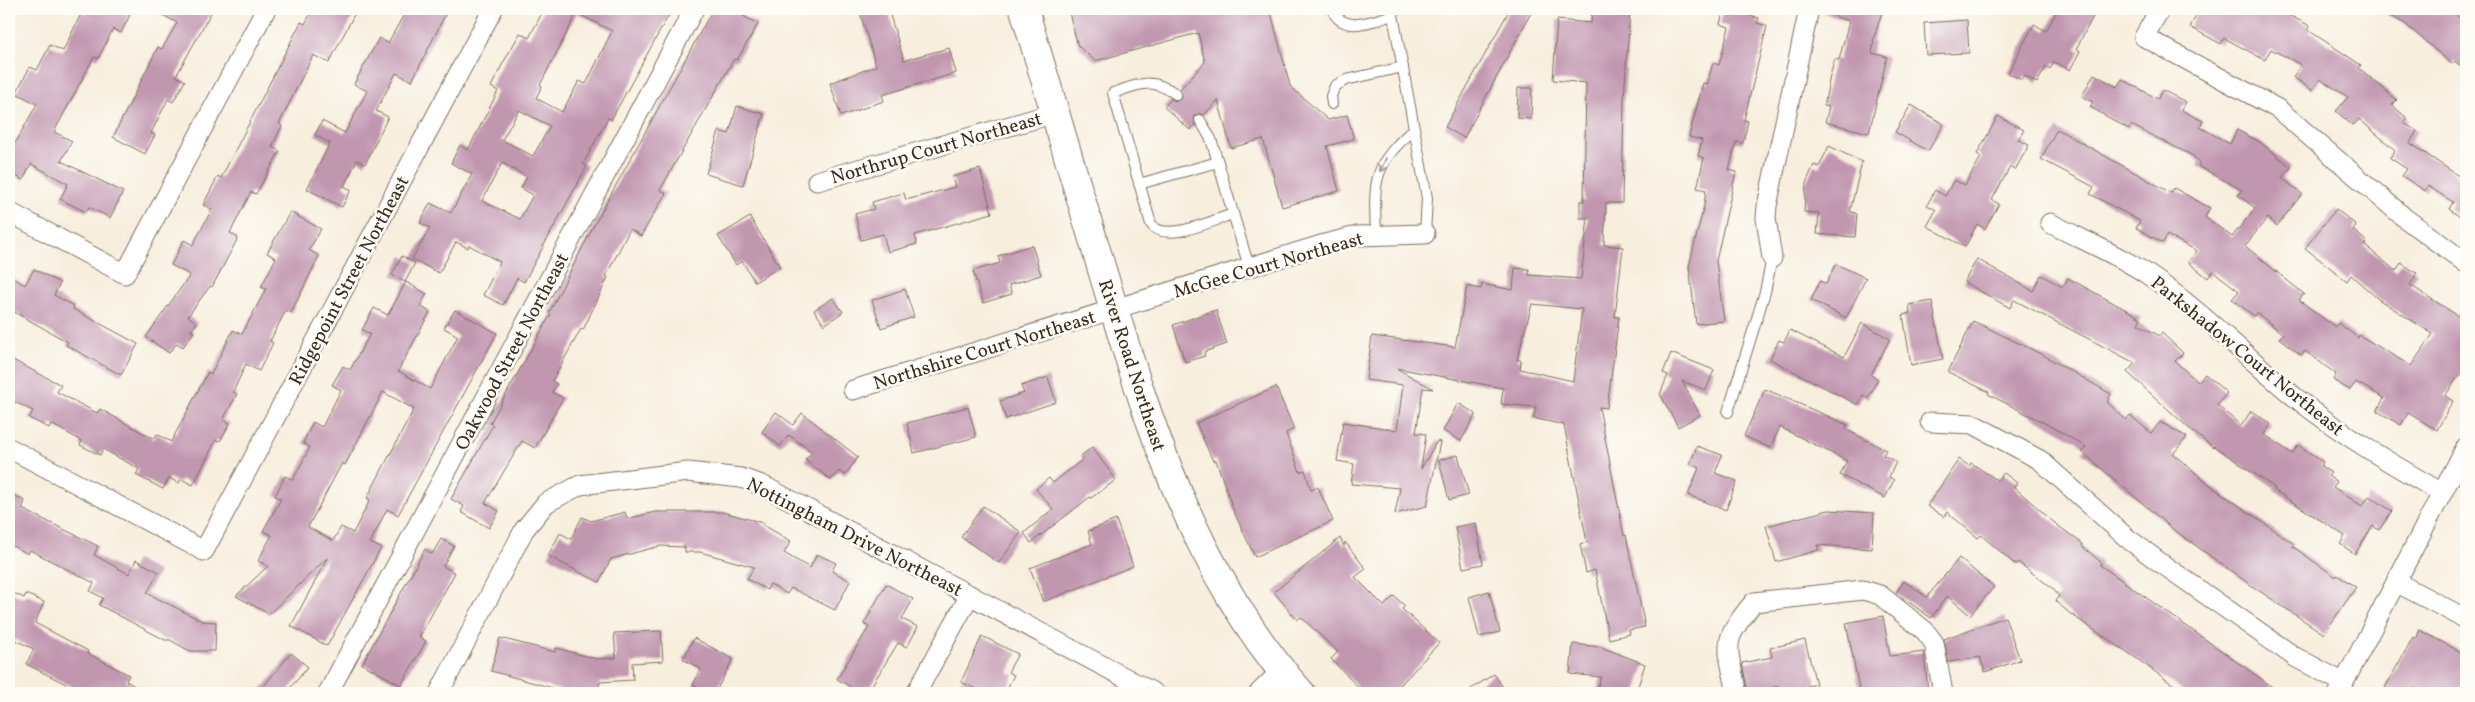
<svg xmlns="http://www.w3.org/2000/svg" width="2475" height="702" viewBox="0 0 2475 702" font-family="Vollkorn,serif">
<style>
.building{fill:#c197b0;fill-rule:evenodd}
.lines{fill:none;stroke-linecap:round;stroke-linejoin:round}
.lane-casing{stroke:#7d6f61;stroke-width:12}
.street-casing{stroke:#7d6f61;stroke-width:21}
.primary-casing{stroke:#7d6f61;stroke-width:30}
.lane{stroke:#fff;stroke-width:10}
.street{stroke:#fff;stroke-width:19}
.primary{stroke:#fff;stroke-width:28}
.oneway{stroke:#a79f9a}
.labels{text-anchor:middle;stroke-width:5;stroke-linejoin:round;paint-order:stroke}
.street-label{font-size:19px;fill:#3b2a1e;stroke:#fdfcf7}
</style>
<rect width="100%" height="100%" fill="#fdfcf7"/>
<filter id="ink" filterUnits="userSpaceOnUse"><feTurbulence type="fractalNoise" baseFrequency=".02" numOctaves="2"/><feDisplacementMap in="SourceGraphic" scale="10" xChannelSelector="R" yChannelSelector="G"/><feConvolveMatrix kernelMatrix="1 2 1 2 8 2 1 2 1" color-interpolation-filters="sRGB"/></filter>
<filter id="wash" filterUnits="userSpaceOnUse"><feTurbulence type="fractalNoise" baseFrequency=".0096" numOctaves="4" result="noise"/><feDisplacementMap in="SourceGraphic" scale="20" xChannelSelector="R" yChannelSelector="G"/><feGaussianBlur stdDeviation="1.12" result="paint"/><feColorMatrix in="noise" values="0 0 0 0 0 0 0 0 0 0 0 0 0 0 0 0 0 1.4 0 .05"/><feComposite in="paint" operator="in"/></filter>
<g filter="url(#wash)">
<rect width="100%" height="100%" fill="#f8eede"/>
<g id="blocks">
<!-- building -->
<g class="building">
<polygon points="90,9 117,9 130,15 121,33 113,29 98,59 94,57 54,132 72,141 61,161 123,192 110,218 89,207 86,212 60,199 68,184 31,164 23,180 9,172 9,144 13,147 37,104 16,93 30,67 37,70 50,45 63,51 82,12 87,14"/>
<polygon points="152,9 213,9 176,76 185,81 173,102 168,99 151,133 155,135 145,154 113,137 158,47 162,49 177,23"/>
<polygon points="313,9 357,9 329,63 313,55 279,124 282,126 272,147 280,151 256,194 251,192 230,233 238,238 212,287 210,286 188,316 197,323 191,331 194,332 183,347 177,343 169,353 146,337 190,275 171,265 184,240 193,245 212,209 203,205 218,176 221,178 301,22 305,24"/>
<polygon points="407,9 448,9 412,81 396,73 376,111 388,117 365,164 357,160 344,186 351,190 342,207 307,189 330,143 315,135 322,121 345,133 367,91 354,84 379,38 388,43"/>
<path d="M544,9h128l-49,89 -12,22 -3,-2 -25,46 4,2 -63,116 -7,-4 -14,27 -20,-10 17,-33 -31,-17 -1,3 -12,-6 -17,31 -27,-14 18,-31 -10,-5 10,-20 21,10 21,-39 -21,-11 9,-18 8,5 30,-59 -7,-4 11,-22 18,-32 9,5zM577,13l35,18 -26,53 -7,-3 -17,31 -26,-14 6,-12 -2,-1zM519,110l31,16 -17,30 -31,-16zM502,163l25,14 -6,11 12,7 -13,24 -38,-18z"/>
<polygon points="713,9 747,9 743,16 758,24 737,60 734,59 660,190 666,193 641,236 630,229 606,276 608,277 583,330 581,329 552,381 557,384 552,392 563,398 535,448 522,441 485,503 499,511 489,528 461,512 464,506 451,499 493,425 490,423 551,314 549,313 593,227"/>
<polygon points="859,9 888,9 904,60 949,48 956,73 882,95 884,101 841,116 830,83 876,66"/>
<polygon points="1068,9 1270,9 1290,86 1328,120 1347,115 1354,139 1327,146 1339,191 1282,207 1263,139 1231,148 1218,100 1204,115 1200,113 1194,116 1195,125 1190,130 1164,107 1171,99 1176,101 1182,98 1180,89 1205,62 1198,33 1095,61 1078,46"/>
<polygon points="1510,9 1533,9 1464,138 1445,127"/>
<path d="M1592,9h38l-6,89 -2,105h-16l-2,42 19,2 -8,70h4l-12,91 -8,-1 25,129 2,-1 19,92 -16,3 1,4 -21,5 -14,-69 -9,3 -6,-29 7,-2 -23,-117 -31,-7 3,-11 -35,-3 2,-16 -107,-20 37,21 -10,-1 -7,45 10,1 -5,35 16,-28 3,1 -13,64 -32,8 5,-26 -49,-4 3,-20 -17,-3 6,-39 54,8 6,-45 -37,-5 6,-44 83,11 12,-61 14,3 1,-5 31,6 2,-22 14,1v6l52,4 7,-61h-8v-17h4l2,-118 -33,-3 4,-60 34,3zM1532,304l50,5 -9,72 -53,-12 1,-9h-4z"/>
<polygon points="1724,9 1759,18 1757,23 1767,26 1744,120 1748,121 1743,143 1736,142 1729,170 1736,172 1716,261 1724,321 1696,324 1689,266 1704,206 1706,190 1697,188 1704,158 1698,156 1702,140 1689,137 1703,83 1707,84 1713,63 1719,65 1729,27 1720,24"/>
<polygon points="1821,9 1883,9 1873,41 1874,42 1872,53 1887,57 1869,133 1825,122 1829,107 1824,106 1830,76 1835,59 1839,60 1849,21 1821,12"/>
<polygon points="2058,9 2097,9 2076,49 2080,51 2070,70 2054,62 2050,69 2046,67 2037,83 2025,76 2022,80 2008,73 2034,24 2046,31"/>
<polygon points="2200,9 2277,9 2310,26 2308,30 2361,65 2359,68 2397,100 2392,105 2408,119 2404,123 2417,131 2410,143 2466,181 2466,221 2449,209 2453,202 2428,186 2425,191 2402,176 2407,169 2390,158 2395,150 2359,119 2353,126 2336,111 2348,97 2320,79 2312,90 2293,77 2301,65 2271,49 2265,60 2224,38 2221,44 2190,27"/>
<polygon points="2375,9 2463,9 2457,16 2466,25 2466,70 2455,61 2452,64 2404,23"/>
<polygon points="1967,20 1969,53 1926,55 1924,23"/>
<polygon points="2094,74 2117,87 2122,79 2158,99 2162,90 2186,102 2181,110 2203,121 2200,127 2230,144 2237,130 2260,142 2291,167 2282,178 2302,194 2277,226 2267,218 2245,246 2304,294 2299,300 2335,327 2338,323 2358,338 2359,335 2411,366 2433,334 2378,299 2351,275 2347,281 2305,248 2336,209 2356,225 2353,230 2367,242 2364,245 2396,271 2401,263 2417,273 2410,285 2466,321 2466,365 2445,396 2453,401 2437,430 2408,413 2401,425 2377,411 2384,398 2356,382 2350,390 2333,380 2336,374 2305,351 2301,355 2279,338 2283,334 2257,313 2254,316 2232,299 2239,291 2213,271 2208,278 2188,262 2197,251 2167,235 2163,243 2136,228 2140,221 2090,194 2094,187 2041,159 2057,129 2171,193 2174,188 2210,208 2205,217 2232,237 2255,208 2238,195 2242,190 2198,166 2200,162 2193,156 2131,125 2129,129 2090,107 2093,102 2082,96"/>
<polygon points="1518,88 1532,88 1531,119 1517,118"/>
<polygon points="1911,105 1944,124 1928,151 1895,132"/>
<polygon points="737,106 764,114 743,185 706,174 719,131 729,134"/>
<polygon points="1998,116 2024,130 2018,140 2029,145 2015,170 2010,167 1992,200 1999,204 1985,229 1977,224 1965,247 1927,226 1936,210 1927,205 1935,190 1945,196 1954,180 1965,185 1981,157 1977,154"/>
<polygon points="1829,146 1862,162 1850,211 1857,214 1855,237 1817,234 1819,213 1804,212 1806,183 1814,165 1819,167"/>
<polygon points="980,169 992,213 915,235 917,244 888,252 883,234 861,240 855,214 874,209 872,202 904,193 906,200 955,187 952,177"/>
<polygon points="290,212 321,229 309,250 319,256 291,313 286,310 270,341 273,343 259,371 246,364 233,392 237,394 223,420 230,423 220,441 216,440 193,485 181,479 179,483 169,478 163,489 136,475 139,469 103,449 100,455 80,445 82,441 51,424 49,428 29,418 33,411 9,399 9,358 61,385 57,392 97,413 100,409 154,439 157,434 171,442 208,372 211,374 233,330 242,334 266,289 261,287 276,258 267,253"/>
<polygon points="750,217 780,267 755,282 742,261 736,265 718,236"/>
<polygon points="1032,245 1041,275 1009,285 1012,294 983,303 973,271 1000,263 998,256"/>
<polygon points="402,256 415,263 405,282 392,275"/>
<polygon points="1977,259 2033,291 2041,275 2063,287 2068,278 2141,318 2138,324 2160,336 2162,333 2183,353 2175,361 2198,382 2205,374 2227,393 2217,405 2241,426 2251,411 2271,424 2264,434 2292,454 2298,445 2323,462 2321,466 2331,473 2328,476 2337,482 2333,487 2362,506 2369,496 2392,511 2379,530 2373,526 2355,554 2340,544 2345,536 2274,490 2275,488 2214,446 2213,447 2192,431 2127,372 2135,363 2014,300 2010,308 1964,282"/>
<polygon points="1836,264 1866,278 1846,318 1811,300 1820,281 1826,284"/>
<polygon points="34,269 60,283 54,295 74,306 73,309 138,344 121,375 66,345 68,342 9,309 9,276 25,285"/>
<path d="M406,282l21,12 -7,12 10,6 -32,59 32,18 28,-53 -14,-8 11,-18 42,23 -99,182 -11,-6 -17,34 11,5 -54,98 -36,-20 37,-69 -59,57 -33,-18 32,-30 -10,-5 14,-26 -9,-4 18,-32 -6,-3 10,-20 8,4 17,-33 -7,-4 10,-21 9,5 19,-37 -9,-5 11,-19 7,4 20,-36 -8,-4 12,-22 14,7zM383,392l31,17 -47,89 3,2 -17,33 -12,-6 -8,14 -25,-14 34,-64 3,2z"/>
<polygon points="905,289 914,317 881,328 872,300"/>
<polygon points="833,298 843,312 824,325 814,310"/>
<polygon points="1932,301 1943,359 1911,365 1903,315 1910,313 1909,305"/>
<polygon points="1216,310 1227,344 1204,352 1205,356 1185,362 1173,325"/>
<polygon points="1973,321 2043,355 2111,394 2107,402 2126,420 2130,415 2151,433 2160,422 2187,437 2173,454 2214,488 2294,544 2292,546 2336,577 2337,575 2356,587 2324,634 2252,586 2174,530 2082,452 2086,447 2054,428 1988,394 1989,392 1948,372"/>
<polygon points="1862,323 1890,339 1871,375 1878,379 1868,398 1863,395 1858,405 1770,359 1779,340 1784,342 1790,330 1844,357"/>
<polygon points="1671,353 1714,370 1706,390 1682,381 1700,415 1678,427 1660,394 1668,375 1663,373"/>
<polygon points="1048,377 1056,402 1006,419 1000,401 1024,393 1021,386"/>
<polygon points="1276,387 1294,429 1286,433 1300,472 1305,470 1311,490 1318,487 1333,521 1255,557 1234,512 1216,460 1213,461 1196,423"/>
<polygon points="1765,389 1848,425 1845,429 1886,450 1883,455 1896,462 1889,477 1894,480 1885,498 1840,475 1847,461 1780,427 1770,448 1744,436"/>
<polygon points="1458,403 1476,414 1461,441 1443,431"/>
<polygon points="968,407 976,437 914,453 907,423"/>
<polygon points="776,412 793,425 802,413 858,457 845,475 839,471 831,480 805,460 812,452 789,435 780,446 762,432"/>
<polygon points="1697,446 1722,455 1715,473 1737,481 1726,510 1688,495 1699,468 1690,464"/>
<polygon points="1092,447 1116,480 1091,498 1090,497 1031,543 1024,533 1053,509 1036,489 1049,478 1053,483 1083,459 1081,456"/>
<polygon points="1458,455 1469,495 1449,500 1439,460"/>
<polygon points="1959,459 1969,466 1971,463 1997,480 2004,473 2017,483 2014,487 2057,525 2083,544 2082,546 2102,563 2100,565 2281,693 2185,693 2133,656 2072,615 2055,601 2059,596 2053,589 2018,562 2016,565 1981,535 1978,538 1947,512 1944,517 1927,506"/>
<polygon points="9,493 25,501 22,509 98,546 94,555 129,574 136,560 159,572 147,593 202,621 216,622 215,651 190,651 170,640 165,640 99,605 103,598 90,591 94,583 30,550 28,554 9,544"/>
<polygon points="983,506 1021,532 999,563 961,537"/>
<polygon points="1829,510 1874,513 1872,549 1817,545 1819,550 1776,562 1766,526"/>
<polygon points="625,512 627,519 655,512 723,512 763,523 763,525 791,541 784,553 810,568 817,554 836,563 832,571 850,581 835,610 791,588 787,594 770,584 767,590 747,579 754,567 700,552 685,552 685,547 660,546 611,559 599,582 548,556 560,533 571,539 582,517 591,521"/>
<polygon points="1116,520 1133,566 1043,602 1030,568 1092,544 1088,531"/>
<polygon points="1476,523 1483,564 1463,568 1455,527"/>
<polygon points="1340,538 1344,546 1345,542 1366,569 1355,577 1384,606 1394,596 1405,606 1402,609 1439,643 1393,693 1364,693 1331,659 1338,652 1301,617 1297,620 1274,592"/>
<polygon points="441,539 454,546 443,566 455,573 419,637 426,641 401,685 362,664 425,549 432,554"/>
<polygon points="1959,558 1994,587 1970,615 1947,596 1931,618 1896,593 1904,581 1927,597"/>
<polygon points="886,584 913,599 902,619 918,627 907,647 898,643 867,693 861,693 837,679 869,627 864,624"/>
<polygon points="9,591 24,598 26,594 44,602 35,623 88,651 87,653 129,675 126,681 147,693 84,693 26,664 34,649 9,637"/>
<polygon points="1489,591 1500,632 1479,637 1469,597"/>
<polygon points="1883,616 1890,656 1924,652 1928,692 1860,693 1846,623"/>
<polygon points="2005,617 2020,660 1985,672 1980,657 1949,662 1944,639"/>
<polygon points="2420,630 2466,655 2466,693 2424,693 2414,688 2411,693 2396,693 2385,688 2413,637 2416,639"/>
<polygon points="661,631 663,661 632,663 633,680 600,682 597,693 571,693 491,671 500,638 555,652 556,648 597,659 616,658 614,633"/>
<polygon points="982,636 1018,654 1008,672 1014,675 1005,693 985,693 961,682"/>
<polygon points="694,638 733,659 715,693 709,693 693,685 701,669 683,659"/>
<polygon points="1805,640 1816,684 1781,693 1779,686 1748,693 1742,663 1772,657 1770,648"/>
<polygon points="1573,644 1601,647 1645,664 1636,693 1596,693 1601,677 1570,674"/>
<polygon points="291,653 308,667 286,693 258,693"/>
<polygon points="1494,674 1507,693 1465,693"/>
</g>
</g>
</g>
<g filter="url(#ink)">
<use href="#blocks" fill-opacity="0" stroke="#7d6f61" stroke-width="1"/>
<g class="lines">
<!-- lane casing -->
<g class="lane-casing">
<g id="lane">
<path d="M1332,9c11,26 40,12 61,6"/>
<polyline points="1395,9 1393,15 1427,198 1425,234"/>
<path d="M1176,94c-25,-17 -36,-10 -63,-1l38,131c13,20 63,-4 82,-10"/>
<polyline points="1332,104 1331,96 1335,86 1346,80 1403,67"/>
<polyline points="1200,120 1211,139 1249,267"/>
<polyline points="1139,184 1218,162"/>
<path d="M1376,234c-2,-53 -4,-68 38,-105"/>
<polyline points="1728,412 1765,292 1772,258"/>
</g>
</g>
<!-- street casing -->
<g class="street-casing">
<g id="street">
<polyline points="2160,9 2144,37 2278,109 2406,219 2466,263"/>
<polyline points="817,181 1055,113"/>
<polyline points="9,212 125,274 266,9"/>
<path d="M2050,223c32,17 67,31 97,51 54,36 99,83 149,124 46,37 96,66 146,95"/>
<polyline points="1772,258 1766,218 1767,206 1809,9"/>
<polyline points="853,390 1321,245 1357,236 1425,234"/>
<polyline points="1930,422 1973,424 2040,460 2127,538 2158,561 2295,657 2344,683"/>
<polyline points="9,448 204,551 493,9"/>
<polyline points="2396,582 2466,619"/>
<polyline points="2339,692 2466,447"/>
<polyline points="328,693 694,9"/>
<polyline points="439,693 524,530 546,503 580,485 688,472 741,478 762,485 1154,693"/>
<polyline points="916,693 970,595"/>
<polyline points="1259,693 1281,671"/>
<path d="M1737,693c-10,-49 -17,-50 17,-91l109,-12 17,5 45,36 9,12 9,50"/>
</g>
</g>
<!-- primary casing -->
<g class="primary-casing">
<path id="primary" d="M1024,9c26,88 53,176 79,264 45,150 92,302 198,420"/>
</g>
<!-- lane -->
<use href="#lane" class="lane"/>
<!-- street -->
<use href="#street" class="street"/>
<!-- primary -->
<use href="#primary" class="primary"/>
</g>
<!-- one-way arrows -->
<defs><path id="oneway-shaft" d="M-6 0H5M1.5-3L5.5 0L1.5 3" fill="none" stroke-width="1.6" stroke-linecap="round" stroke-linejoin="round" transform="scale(1.25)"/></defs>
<use class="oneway" href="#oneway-shaft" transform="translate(1383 165) rotate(114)"/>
</g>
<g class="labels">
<!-- street labels -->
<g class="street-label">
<text transform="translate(936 147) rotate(-16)" y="7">Northrup Court Northeast</text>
<text transform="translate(1268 264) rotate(-16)" y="7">McGee Court Northeast</text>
<text transform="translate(348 280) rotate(-62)" y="7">Ridgepoint Street Northeast</text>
<text transform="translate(984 349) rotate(-17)" y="7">Northshire Court Northeast</text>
<text transform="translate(511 351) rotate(-62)" y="7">Oakwood Street Northeast</text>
<text transform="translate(2248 355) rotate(39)" y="7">Parkshadow Court Northeast</text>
<text transform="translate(1133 365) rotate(72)" y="7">River Road Northeast</text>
<text transform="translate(855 536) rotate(27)" y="7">Nottingham Drive Northeast</text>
</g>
</g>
<!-- margin -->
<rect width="2475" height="702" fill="none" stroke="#fdfcf7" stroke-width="30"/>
</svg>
